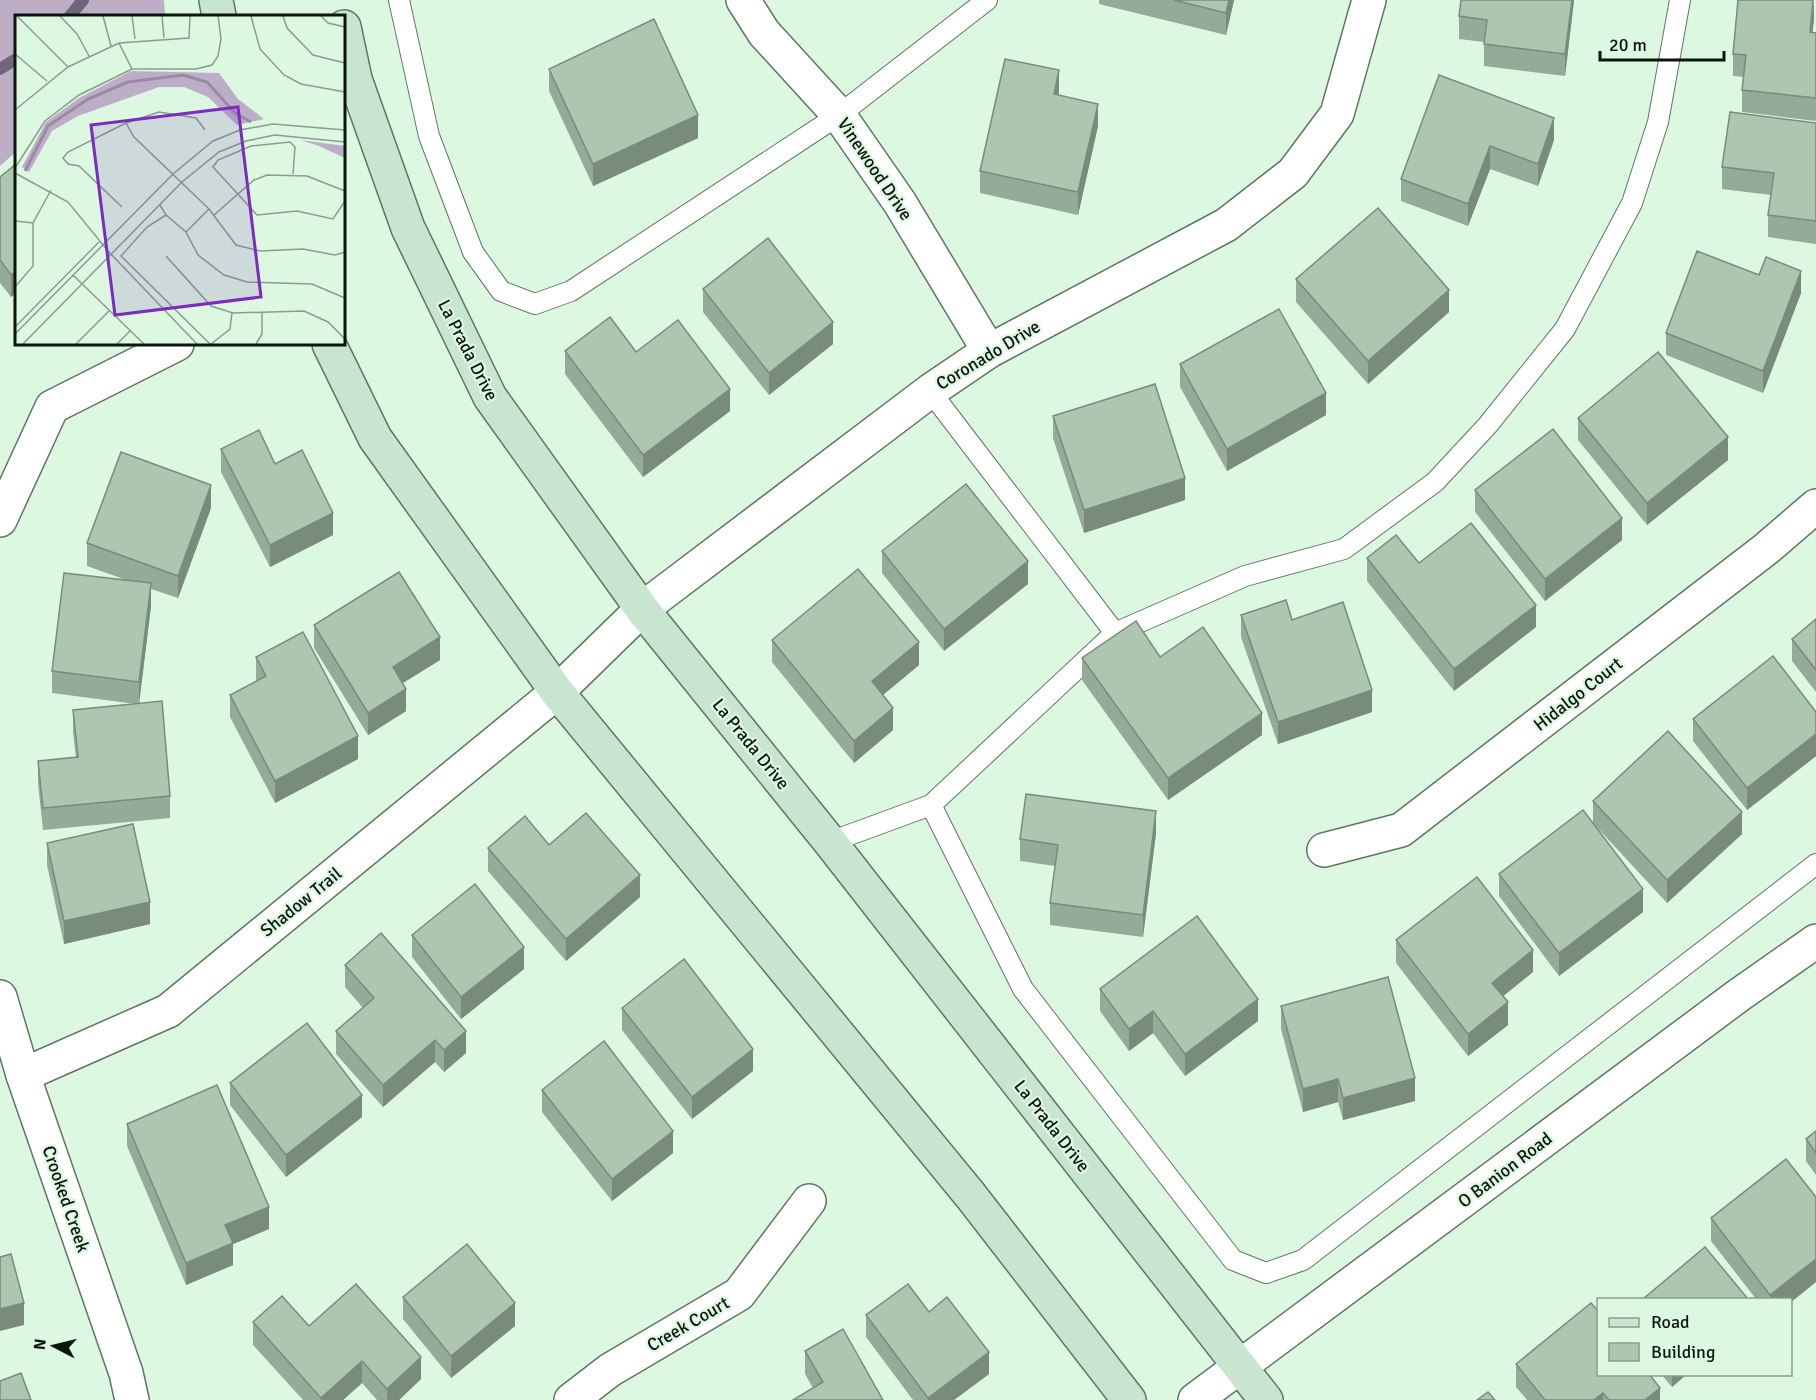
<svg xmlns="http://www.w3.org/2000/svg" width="1816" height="1400" viewBox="0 0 1816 1400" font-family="Signika,sans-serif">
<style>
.forest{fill:#bdaec8}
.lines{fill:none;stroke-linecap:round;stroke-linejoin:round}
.stream{stroke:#6f6777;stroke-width:12}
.service-casing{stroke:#5e7661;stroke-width:22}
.minor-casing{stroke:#5e7661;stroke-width:36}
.tertiary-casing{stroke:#5e7661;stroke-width:36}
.secondary-casing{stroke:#5e7661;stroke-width:36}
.service{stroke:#fff;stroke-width:20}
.minor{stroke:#fff;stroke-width:33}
.tertiary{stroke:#fff;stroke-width:33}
.secondary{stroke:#c8e6cf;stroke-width:33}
.wall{fill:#95aa97}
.shaded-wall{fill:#798b7b}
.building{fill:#adc6b0;stroke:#798b7b;stroke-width:1.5}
.labels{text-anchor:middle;stroke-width:4.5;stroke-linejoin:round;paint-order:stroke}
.street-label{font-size:18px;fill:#0b140d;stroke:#ddf8e0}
.inset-river{fill:none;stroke:#9a8ba4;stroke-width:3}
.inset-road{fill:none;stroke:#899d8c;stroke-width:1.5}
.view{fill:#7b2cbf;fill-opacity:0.15;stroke:#7b2cbf;stroke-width:3}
.inset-edge{fill:none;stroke:#0b140d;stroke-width:3}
</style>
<rect width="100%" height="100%" fill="#ddf8e0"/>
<!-- forest -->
<polygon class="forest" points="0,0 164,0 165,16 16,16 16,152 0,166"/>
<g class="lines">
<!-- stream -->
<g class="stream">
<polyline points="70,16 83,0"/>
<polyline points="0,69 16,59"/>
</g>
<!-- service casing -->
<g class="service-casing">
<g id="service">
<polyline points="399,0 429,136 473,252 501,291 535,304 571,291 839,115 987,0"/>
<polyline points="930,391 1115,633"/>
<polyline points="931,805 1023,989 1233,1260 1266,1273 1303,1260 1816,864"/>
<polyline points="830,842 931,805 1115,633 1245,576 1344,549 1435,482 1487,426 1565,329 1632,203 1658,122 1680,0"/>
</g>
</g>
<!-- minor casing -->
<g class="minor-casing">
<g id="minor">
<polyline points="743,0 764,33 839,115 900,203 989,351"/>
<polyline points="0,520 52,407 177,344"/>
<polyline points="1324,850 1401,830 1766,549 1816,506"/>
<polyline points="0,997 23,1075 126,1373 132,1400"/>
<polyline points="23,1075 168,1011 557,692 642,609 930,391 989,351 1226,225 1293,173 1337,114 1369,0"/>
<polyline points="571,1400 610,1370 739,1294 809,1201"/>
</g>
</g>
<!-- tertiary casing -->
<g class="tertiary-casing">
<polyline id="tertiary" points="1195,1400 1739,995 1816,941"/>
</g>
<!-- secondary casing -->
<g class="secondary-casing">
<g id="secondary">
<polyline points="216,0 219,16"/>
<polyline points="344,27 355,79 408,228 490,397 642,609 830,842 1266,1400"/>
<polyline points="329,344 375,438 557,692 971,1196 1129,1400"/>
</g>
</g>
<!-- service -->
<use href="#service" class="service"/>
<!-- minor -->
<use href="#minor" class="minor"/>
<!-- tertiary -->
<use href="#tertiary" class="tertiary"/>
<!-- secondary -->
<use href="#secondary" class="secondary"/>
</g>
<!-- wall -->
<g class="wall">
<polygon points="1099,0 1234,0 1226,35 1099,4"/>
<polygon points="1574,0 1565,76 1484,66 1484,42 1459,39 1459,16"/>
<polygon points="1814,19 1812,33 1816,33 1816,121 1742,112 1742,90 1744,77 1733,76 1733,54"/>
<polygon points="549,69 698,138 593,186 549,91"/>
<polygon points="1439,75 1554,140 1538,186 1490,169 1468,226 1401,201 1401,179"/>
<polygon points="1059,92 1058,95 1098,126 1078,215 980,193 980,171"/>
<polygon points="1816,123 1816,244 1768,237 1768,215 1771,195 1722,189 1722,167"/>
<polygon points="16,164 16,293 11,297 0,283 0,177"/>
<polygon points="1296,279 1449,312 1368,384 1296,302"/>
<polygon points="703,289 833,344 769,395 703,312"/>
<polygon points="1801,293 1763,393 1666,355 1666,333"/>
<polygon points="565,351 636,352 730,411 643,477 565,374"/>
<polygon points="1180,364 1326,415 1227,471 1180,387"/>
<polygon points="1053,416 1185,500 1084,533 1053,438"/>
<polygon points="1578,418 1728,460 1647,525 1578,440"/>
<polygon points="221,449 275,464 333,535 270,567 221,472"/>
<polygon points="1475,490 1622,540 1545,601 1475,512"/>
<polygon points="211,508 178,598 151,589 151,606 139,703 170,796 170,818 43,830 38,784 38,761 76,758 73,732 73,710 136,704 52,693 52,671 129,581 87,566 87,543"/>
<polygon points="882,551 1028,584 944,651 882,573"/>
<polygon points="1367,558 1419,563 1536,627 1454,691 1367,581"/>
<polygon points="1241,615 1372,712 1278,744 1241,637"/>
<polygon points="1816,619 1816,692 1792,661 1792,639"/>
<polygon points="314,625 440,660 403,683 406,711 368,735 314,648"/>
<polygon points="772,640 919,665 883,695 893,730 854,763 772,662"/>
<polygon points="256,657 358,759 275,803 230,717 230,695 257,681 256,679"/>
<polygon points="1082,658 1262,735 1168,800 1082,680"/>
<polygon points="1816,712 1816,756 1747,810 1693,741 1693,719"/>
<polygon points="1593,801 1742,834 1667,903 1593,823"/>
<polygon points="1156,833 1143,937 1050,925 1050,903 1055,866 1020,861 1020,839"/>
<polygon points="47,843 150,924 64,944 47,865"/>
<polygon points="488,848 640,897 566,961 488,871"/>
<polygon points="1499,874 1643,912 1559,976 1499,896"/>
<polygon points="412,935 524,969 461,1019 412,957"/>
<polygon points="1396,940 1533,972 1503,996 1508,1025 1468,1056 1396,963"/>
<polygon points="345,965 466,1053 444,1072 435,1062 383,1107 336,1054 336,1031 363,1008 345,987"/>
<polygon points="1100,989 1258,1021 1185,1076 1153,1033 1129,1051 1100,1011"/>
<polygon points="1281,1006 1415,1101 1343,1120 1338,1102 1303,1112 1281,1029"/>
<polygon points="622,1008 753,1071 692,1119 622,1030"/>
<polygon points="230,1083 362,1117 286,1177 230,1105"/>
<polygon points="542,1090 673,1153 612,1201 542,1112"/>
<polygon points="127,1124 269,1229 233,1244 233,1265 186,1285 127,1146"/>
<polygon points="1816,1131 1816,1175 1806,1161 1806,1139"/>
<polygon points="1816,1197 1816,1282 1791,1302 1791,1299 1756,1299 1711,1241 1711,1218"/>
<polygon points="403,1297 515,1326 451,1378 403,1319"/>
<polygon points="929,1312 989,1374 954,1400 913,1400 866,1337 866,1315"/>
<polygon points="253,1322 309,1326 421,1379 399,1400 377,1400 362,1383 343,1400 303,1400 253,1345"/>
<polygon points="805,1351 883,1400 813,1388 805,1374"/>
<polygon points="1516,1364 1660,1400 1527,1400 1516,1387"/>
<polygon points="1661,1374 1687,1374 1672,1387"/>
</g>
<!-- shaded-wall -->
<g class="shaded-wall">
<polygon points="1229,0 1234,0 1226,35 1226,13"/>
<polygon points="1572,0 1574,0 1565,76 1565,54"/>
<polygon points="1814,0 1814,19 1810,55 1810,32"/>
<polygon points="1059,70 1059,92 1054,116 1054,94"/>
<polygon points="1098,104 1098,126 1078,215 1078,192"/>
<polygon points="698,115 698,138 593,186 593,164"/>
<polygon points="1554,118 1554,140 1538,186 1538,164"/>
<polygon points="1490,146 1490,169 1468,226 1468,204"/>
<polygon points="16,271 16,293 11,297 11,275"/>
<polygon points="1801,271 1801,293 1763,393 1763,371"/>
<polygon points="1449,290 1449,312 1368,384 1368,361"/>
<polygon points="833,322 833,344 769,395 769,373"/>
<polygon points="730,389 730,411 643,477 643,455"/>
<polygon points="1326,393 1326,415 1227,471 1227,449"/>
<polygon points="1728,437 1728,460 1647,525 1647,503"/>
<polygon points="1185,478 1185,500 1084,533 1084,510"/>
<polygon points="211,485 211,508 178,598 178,576"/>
<polygon points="333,513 333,535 270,567 270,545"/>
<polygon points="1622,518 1622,540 1545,601 1545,579"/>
<polygon points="1028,561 1028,584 944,651 944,629"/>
<polygon points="151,583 151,606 139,704 139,682"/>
<polygon points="1536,605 1536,627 1454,691 1454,669"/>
<polygon points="440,637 440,660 393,689 393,667"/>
<polygon points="919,642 919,665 872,704 872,681"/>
<polygon points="406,689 406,711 368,735 368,713"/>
<polygon points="1372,690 1372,712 1278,744 1278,722"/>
<polygon points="893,708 893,730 854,763 854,741"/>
<polygon points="1262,713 1262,735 1168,800 1168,778"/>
<polygon points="1816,734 1816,756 1747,810 1747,788"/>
<polygon points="358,736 358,759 275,803 275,781"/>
<polygon points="1156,811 1156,833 1143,937 1143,915"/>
<polygon points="1742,812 1742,834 1667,903 1667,880"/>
<polygon points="640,875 640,897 566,961 566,939"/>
<polygon points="1643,889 1643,912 1559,976 1559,953"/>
<polygon points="150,902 150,924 64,944 64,921"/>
<polygon points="524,947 524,969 461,1019 461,997"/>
<polygon points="1533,950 1533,972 1492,1005 1492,983"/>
<polygon points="1258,999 1258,1021 1185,1076 1185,1054"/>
<polygon points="1508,1002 1508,1025 1468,1056 1468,1034"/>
<polygon points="1153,1011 1153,1033 1129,1051 1129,1029"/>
<polygon points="466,1031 466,1053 444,1072 444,1050"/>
<polygon points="435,1040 435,1062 383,1107 383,1085"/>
<polygon points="753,1049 753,1071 692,1119 692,1097"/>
<polygon points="1415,1078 1415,1101 1343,1120 1343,1098"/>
<polygon points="1338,1079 1338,1102 1303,1112 1303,1089"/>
<polygon points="362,1095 362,1117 286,1177 286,1155"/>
<polygon points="673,1131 673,1153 612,1201 612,1179"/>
<polygon points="269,1207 269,1229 233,1244 233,1265 186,1285 186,1263 225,1225"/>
<polygon points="1816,1259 1816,1282 1791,1302 1791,1299 1770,1299 1770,1295"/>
<polygon points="24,1303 24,1325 0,1331 0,1309"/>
<polygon points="515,1303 515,1326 451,1378 451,1356"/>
<polygon points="989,1352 989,1374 954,1400 928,1400 928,1398"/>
<polygon points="421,1357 421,1379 399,1400 387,1400 387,1389"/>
<polygon points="362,1361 362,1383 343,1400 321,1400 321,1398"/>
<polygon points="1672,1374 1687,1374 1672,1387"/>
<polygon points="1660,1388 1660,1400 1645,1400"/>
<polygon points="1603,1393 1603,1400 1594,1400"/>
</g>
<!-- building -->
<g class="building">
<polygon points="1174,0 1229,0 1226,13"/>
<polygon points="1461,0 1572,0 1565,54 1484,44 1487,20 1459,16"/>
<polygon points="1738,0 1813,0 1810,32 1816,33 1816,98 1742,90 1746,55 1733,54"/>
<polygon points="654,19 698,115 593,164 549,69"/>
<polygon points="1005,59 1059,70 1054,94 1098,104 1078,192 980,171"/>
<polygon points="1439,75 1554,118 1538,164 1490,146 1468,204 1401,179"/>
<polygon points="1730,112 1816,123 1816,221 1768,215 1774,173 1722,167"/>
<polygon points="16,164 16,271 11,275 0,260 0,177"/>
<polygon points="1378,208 1449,290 1368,361 1296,279"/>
<polygon points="768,238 833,322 769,373 703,289"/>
<polygon points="1697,251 1759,275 1766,257 1801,271 1763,371 1666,333"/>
<polygon points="1279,309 1326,393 1227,449 1180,364"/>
<polygon points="610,317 636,352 678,320 730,389 643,455 565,351"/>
<polygon points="1658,352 1728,437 1647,503 1578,418"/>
<polygon points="1155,384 1185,478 1084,510 1053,416"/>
<polygon points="1553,429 1622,518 1545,579 1475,490"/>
<polygon points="259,430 275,464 302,450 333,513 270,545 221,449"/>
<polygon points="121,452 211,485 178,576 87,543"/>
<polygon points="966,484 1028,561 944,629 882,551"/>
<polygon points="1471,523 1536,605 1454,669 1367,558 1396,535 1419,563"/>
<polygon points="858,569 919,642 872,681 893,708 854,741 772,640"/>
<polygon points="399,572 440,637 393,667 406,689 368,713 314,625"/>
<polygon points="64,573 151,583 139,682 52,671"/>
<polygon points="1286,600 1292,620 1343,602 1372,690 1278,722 1241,615"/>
<polygon points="1816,619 1816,670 1792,639"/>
<polygon points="1136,621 1160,657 1203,627 1262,713 1168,778 1082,658"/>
<polygon points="303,632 358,736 275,781 230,695 266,676 256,657"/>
<polygon points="1773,656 1816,712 1816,734 1747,788 1693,719"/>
<polygon points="162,701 170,796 43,808 38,761 78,757 73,710"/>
<polygon points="1668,731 1742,812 1667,880 1593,801"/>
<polygon points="1026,794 1156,811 1143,915 1050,903 1058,845 1020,839"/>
<polygon points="1583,810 1643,889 1559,953 1499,874"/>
<polygon points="586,813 640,875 566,939 488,848 525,816 549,845"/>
<polygon points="133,824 150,902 64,921 47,843"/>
<polygon points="1477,877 1533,950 1492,983 1508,1002 1468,1034 1396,940"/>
<polygon points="475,884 524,947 461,997 412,935"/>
<polygon points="1197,916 1258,999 1185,1054 1153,1011 1129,1029 1100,989"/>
<polygon points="381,933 466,1031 444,1050 435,1040 383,1085 336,1031 374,998 345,965"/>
<polygon points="684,959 753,1049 692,1097 622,1008"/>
<polygon points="1388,977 1415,1078 1343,1098 1338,1079 1303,1089 1281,1006"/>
<polygon points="307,1023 362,1095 286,1155 230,1083"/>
<polygon points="604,1041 673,1131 612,1179 542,1090"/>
<polygon points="217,1085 269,1207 225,1225 233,1243 186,1263 127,1124"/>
<polygon points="1816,1131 1816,1153 1806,1139"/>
<polygon points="1786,1159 1816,1197 1816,1259 1770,1295 1711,1218"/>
<polygon points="467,1244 515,1303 451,1356 403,1297"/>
<polygon points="1705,1247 1748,1299 1643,1299"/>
<polygon points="11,1254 24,1303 0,1309 0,1257"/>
<polygon points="356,1284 421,1357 387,1389 362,1361 321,1398 253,1322 282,1296 309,1326"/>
<polygon points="908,1284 929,1312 947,1297 989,1352 928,1398 866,1315"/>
<polygon points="1591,1303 1599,1312 1599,1374 1649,1374 1660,1388 1645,1400 1609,1400 1603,1393 1594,1400 1545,1400 1516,1364"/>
<polygon points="843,1329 883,1400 793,1400 823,1382 805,1351"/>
<polygon points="21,1373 31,1400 0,1400 0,1381"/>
<polygon points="1488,1392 1495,1400 1477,1400"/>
</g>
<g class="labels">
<!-- street labels -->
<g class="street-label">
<text transform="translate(875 169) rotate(56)" y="6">Vinewood Drive</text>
<text transform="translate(468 350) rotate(63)" y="6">La Prada Drive</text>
<text transform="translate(988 355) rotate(-31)" y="6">Coronado Drive</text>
<text transform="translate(1578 694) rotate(-38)" y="6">Hidalgo Court</text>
<text transform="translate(751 744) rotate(51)" y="6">La Prada Drive</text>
<text transform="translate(301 902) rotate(-39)" y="6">Shadow Trail</text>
<text transform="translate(1052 1126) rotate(52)" y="6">La Prada Drive</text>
<text transform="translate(1505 1170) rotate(-37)" y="6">O Banion Road</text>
<text transform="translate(66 1199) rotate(71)" y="6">Crooked Creek</text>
<text transform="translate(688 1324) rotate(-30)" y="6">Creek Court</text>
</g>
</g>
<!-- overview -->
<g transform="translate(15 15)">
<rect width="330" height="330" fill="#ddf8e0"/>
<path d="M116,56l88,2 19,26 26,20 -27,6 -29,-28 -24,-10h-25l-81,29 -26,15 -23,41 -7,-5 24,-45 33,-24zM286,125l44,6v12l-26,-12z" fill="#bdaec8"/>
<path class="inset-river" d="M10,156l23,-45 40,-27 40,-17 55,-7 24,7 28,31 16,9"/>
<path class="inset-road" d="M2,1l51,51M45,1l17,18 12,22M88,1l8,30M117,1l3,23M147,1l2,22M236,1l9,33 24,26 17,9 44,8M268,1l4,12 26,27 32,8M306,1l7,7 17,4M104,28l13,26h64l16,-4 6,-9 3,-17 -3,-23M0,39l32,27M0,95l53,-43 51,-24 70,-5 1,-22M111,108l8,14 75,72 27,36 24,6 43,-2 32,6 10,-3M0,153l30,-47 34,-26 53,-26M0,158l53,29 40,49 89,93M278,159l2,-27 -5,-5 -39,4 -33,14 -5,7 44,48 40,-4 36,8 12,-18M145,190l6,10 20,17 12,23 26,20 23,7 65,2 33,14M107,192l-43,-41 -11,-2 -5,-6 5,-6 58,-29 33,-11 37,6 9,12M151,200l-19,12 -26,29 89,88M199,200l40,-35 13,-5 40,1 38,15M0,206l18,2M171,217l23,-23M151,241l45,50 22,7 71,-2 24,11 17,17M58,260l71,69M0,272l18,-21v-43l18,-33M0,312l84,-85M0,319l158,-160 40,-33 27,-11 33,-6 72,6M8,329l159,-162 37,-30 27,-11 29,-6 70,7M61,329l33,-33M102,329l13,-13M196,329l19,-15 2,-17M241,329l6,-10v-22"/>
<path class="view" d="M223,92l23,190 -146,18 -24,-190z"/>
<rect width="330" height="330" class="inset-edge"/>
</g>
<!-- legend -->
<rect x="1597" y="1298" width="195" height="78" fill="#ddf8e0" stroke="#899d8c" stroke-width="1.5"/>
<rect x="1609" y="1318" width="30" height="9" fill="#c8e6cf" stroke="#899d8c" stroke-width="1.5"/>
<text x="1651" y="1328" font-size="18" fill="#0b140d">Road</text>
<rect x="1609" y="1343" width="30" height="18" fill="#adc6b0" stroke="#899d8c" stroke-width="1.5"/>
<text x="1651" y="1358" font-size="18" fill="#0b140d">Building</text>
<!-- north arrow -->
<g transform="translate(54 1346) rotate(277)" stroke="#ddf8e0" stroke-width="4.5" paint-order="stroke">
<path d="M0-4.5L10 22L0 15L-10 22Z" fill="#0b140d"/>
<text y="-9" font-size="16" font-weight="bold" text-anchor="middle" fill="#0b140d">N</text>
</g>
<!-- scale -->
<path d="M1600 51v9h124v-9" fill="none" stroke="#0b140d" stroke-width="3"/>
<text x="1609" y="51" font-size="18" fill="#0b140d" stroke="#ddf8e0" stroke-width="4.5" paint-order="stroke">20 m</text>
</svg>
